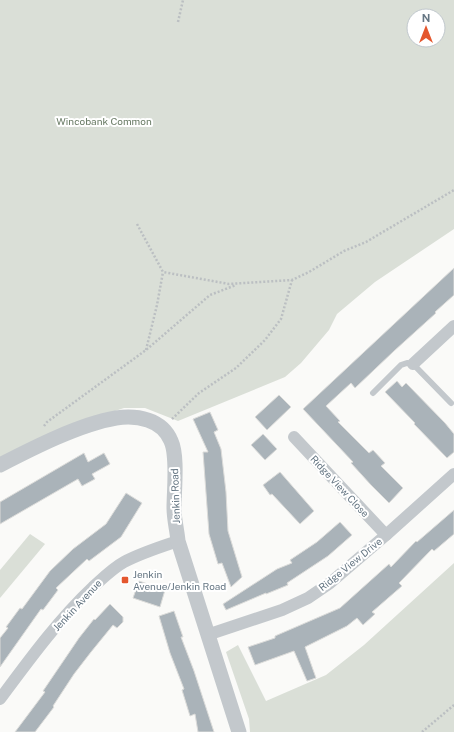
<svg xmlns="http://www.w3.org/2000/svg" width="454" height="732" viewBox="0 0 454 732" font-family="'Public Sans',sans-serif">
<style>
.green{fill:#dadfd7;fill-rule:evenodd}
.building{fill:#aab3b9;stroke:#dcdcda}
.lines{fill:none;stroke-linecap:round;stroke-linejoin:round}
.path{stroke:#bbbfc2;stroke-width:2.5;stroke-dasharray:2 2;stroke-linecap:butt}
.service{stroke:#c3c8cc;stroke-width:6}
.minor{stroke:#c3c8cc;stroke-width:12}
.tertiary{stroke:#c3c8cc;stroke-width:15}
.poi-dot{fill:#e4572e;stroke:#fff;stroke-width:1.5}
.labels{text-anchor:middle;stroke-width:4;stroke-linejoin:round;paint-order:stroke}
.park-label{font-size:10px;fill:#687a64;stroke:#fff}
.street-label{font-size:10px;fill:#657683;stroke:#fff}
.poi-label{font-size:10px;fill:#657683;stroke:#fff;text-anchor:start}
</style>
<rect width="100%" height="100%" fill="#fafaf8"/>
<!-- green -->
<g class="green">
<path d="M0,0h454v229l-79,53 -38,32 -8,16 -28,33 -16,14 -107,44 -33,-13h-21l-76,26 -48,24zM414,16h24v24h-24z"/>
<polygon points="30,534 45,544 0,598 0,570"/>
<polygon points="454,563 454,732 250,732 249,719 226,652 238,645 266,701 326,675 364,645"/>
</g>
<!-- building -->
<g class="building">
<polygon points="454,268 454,295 435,312 436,313 394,351 355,388 351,383 326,406 340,421 338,422 369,453 373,450 385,463 381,466 403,488 389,503 371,485 351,463 353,462 303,409"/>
<polygon points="397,381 402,387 406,383 445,423 454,434 454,452 447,458 414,424 415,423 385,392"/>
<polygon points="279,395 291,407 267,430 255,417"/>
<polygon points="210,412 218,430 214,432 221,449 226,492 228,531 242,577 231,587 222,563 218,564 209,534 203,452 208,452 193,419"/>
<polygon points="263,434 277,449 265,460 251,445"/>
<polygon points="84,453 88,462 104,453 110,464 92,474 95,479 82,486 78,479 0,524 0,502"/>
<polygon points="280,472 314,511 300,524 272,494 270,495 263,485"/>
<polygon points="126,493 142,503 121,537 89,561 87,559 56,588 58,590 43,610 41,609 0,667 0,638 8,628 6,627 20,608 22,609 50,571 73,549 106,524"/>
<polygon points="454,510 454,534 434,551 432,549 399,583 402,586 372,612 375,614 363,625 357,618 347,626 305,647 316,678 307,681 294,651 255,665 248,647 275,638 275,636 340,608 389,564 391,567 416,541 417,542"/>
<polygon points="340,522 352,535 328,556 287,583 288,585 266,594 266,593 226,610 223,604 277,569 292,563 290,560 317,542"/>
<polygon points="139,581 165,590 160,607 133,598"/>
<polygon points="110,604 123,617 123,622 117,628 113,625 91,652 74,674 53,706 54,707 35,732 15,732 45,692 43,691 79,638 94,619 95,620"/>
<polygon points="174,611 183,637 181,637 194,671 214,732 198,732 195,714 190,716 182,690 184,689 170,653 159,616"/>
</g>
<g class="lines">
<!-- path -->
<g class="path">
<polyline points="178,22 183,0"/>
<polyline points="137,224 163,272 229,284 292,280 309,272 344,251 366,242 454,190"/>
<polyline points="146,350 157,305 163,272"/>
<polyline points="172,419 199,393 236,368 265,340 281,319 292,280"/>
<polyline points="44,426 47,422 146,350 210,295 236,285"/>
<polyline points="422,732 454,705"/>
</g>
<!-- service -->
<polyline class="service" points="373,393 401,365 407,363 413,364 451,403"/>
<!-- minor -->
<g class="minor">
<polyline points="413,364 454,326"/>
<polyline points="294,437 386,535"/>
<polyline points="207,635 282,610 308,598 330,583 386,535 454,474"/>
<path d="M0,699c29,-39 58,-79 93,-112 10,-9 20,-19 31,-25 17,-9 36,-15 54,-21"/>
</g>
<!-- tertiary -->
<path class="tertiary" d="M0,465c33,-17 80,-41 116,-47 21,-3 46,1 55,23 7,15 3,49 3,67 0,11 3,22 4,33l61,191"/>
</g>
<!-- markers -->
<rect class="poi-dot" x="121" y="576" width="8" height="8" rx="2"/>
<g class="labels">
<!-- park labels -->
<g class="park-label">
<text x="104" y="125">Wincobank Common</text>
</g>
<!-- street labels -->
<g class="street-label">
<text transform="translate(340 486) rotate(47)" y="4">Ridge View Close</text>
<text transform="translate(175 496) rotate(-92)" y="4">Jenkin Road</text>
<text transform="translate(350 564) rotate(-39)" y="4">Ridge View Drive</text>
<text transform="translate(77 605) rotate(-47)" y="4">Jenkin Avenue</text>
</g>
<!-- poi labels -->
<g class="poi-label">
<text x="133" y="578">Jenkin<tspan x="133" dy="12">Avenue/Jenkin Road</tspan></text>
</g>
</g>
<!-- north arrow -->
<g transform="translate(426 28)"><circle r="19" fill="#ffffff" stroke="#c1c8cd"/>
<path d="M0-3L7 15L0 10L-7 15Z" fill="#e4572e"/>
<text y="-6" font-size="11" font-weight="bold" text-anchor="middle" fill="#657683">N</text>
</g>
</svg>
